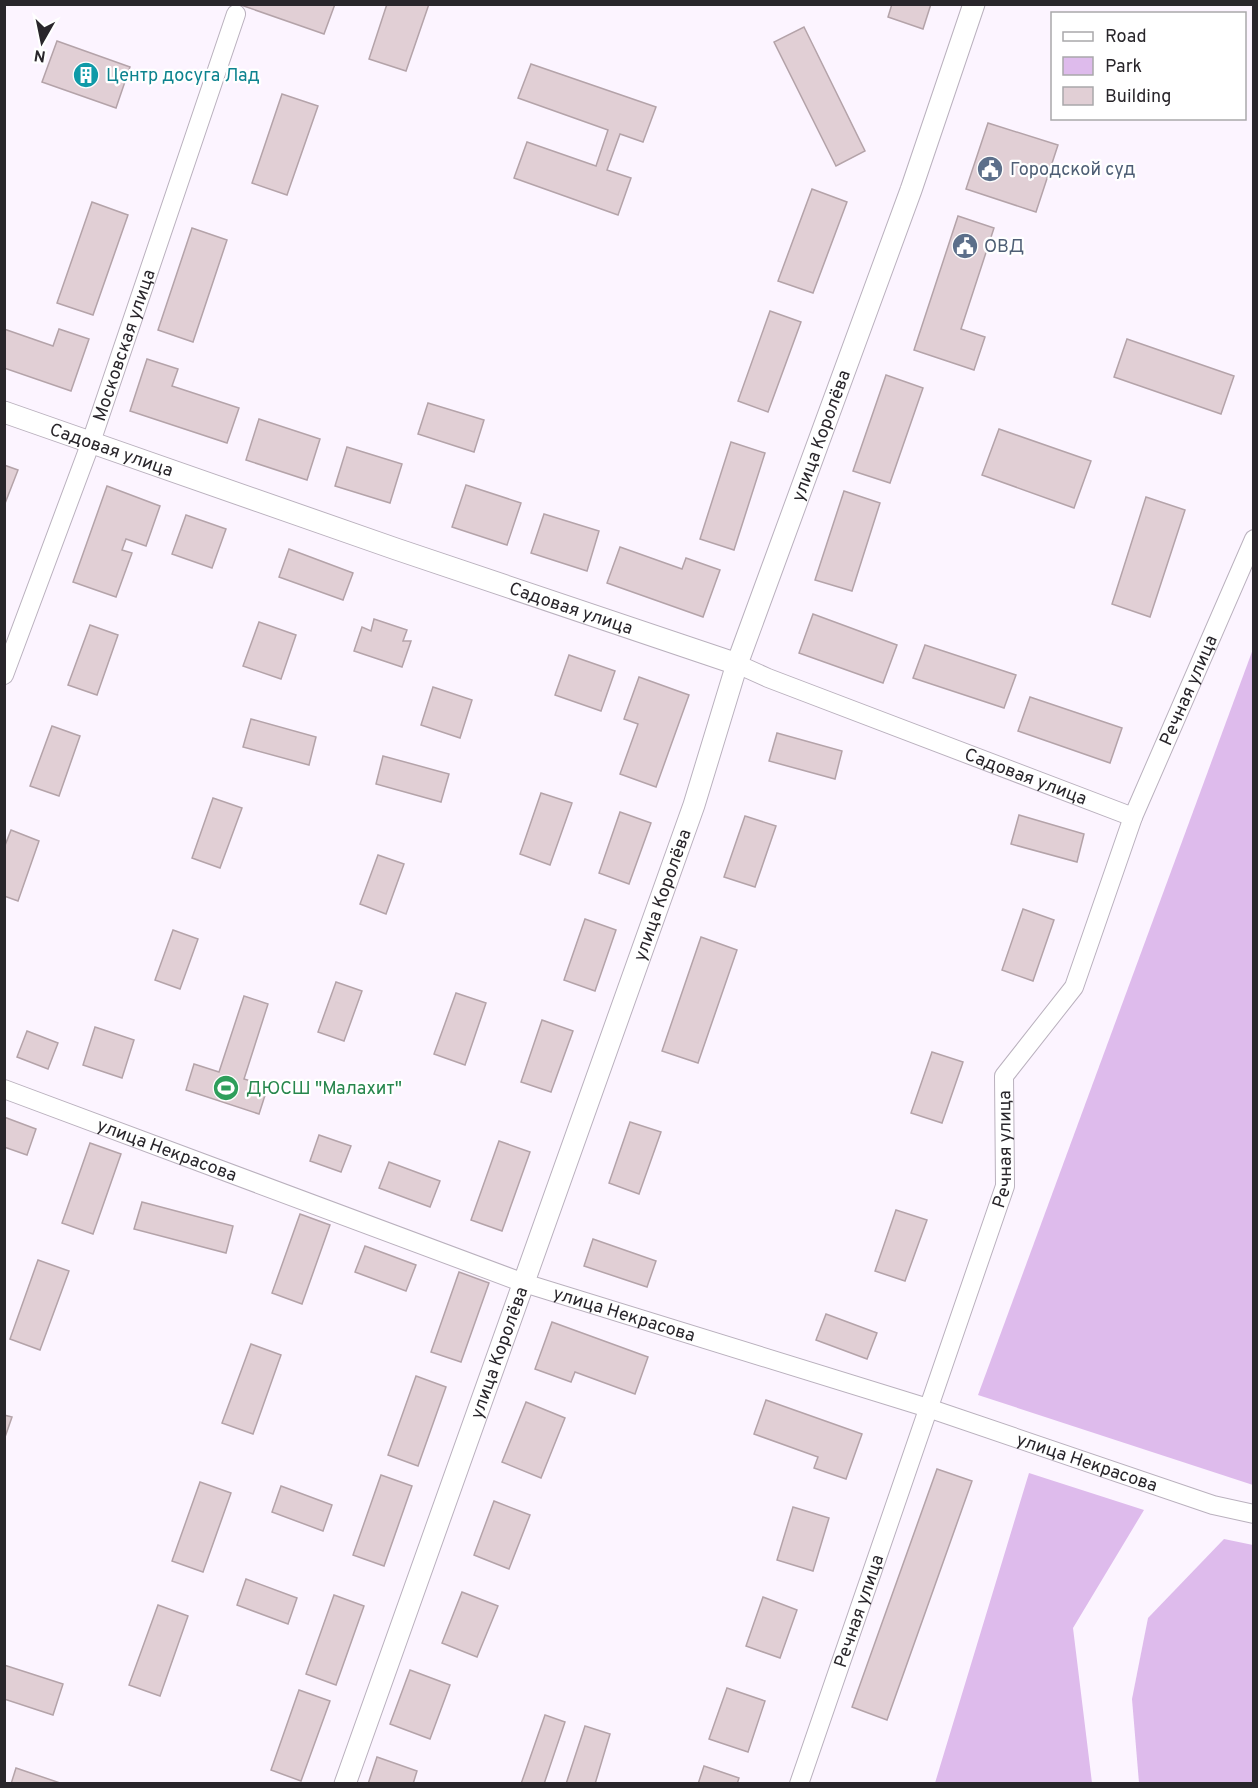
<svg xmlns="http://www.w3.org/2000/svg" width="1258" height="1788" viewBox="0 0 1258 1788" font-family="Overpass,sans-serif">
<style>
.green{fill:#debbec}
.building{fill:#e1cfd5;stroke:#b4a3a9;stroke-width:1.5}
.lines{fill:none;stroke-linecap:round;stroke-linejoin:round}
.minor-casing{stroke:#bab1be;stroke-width:20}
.tertiary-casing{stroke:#bab1be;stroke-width:23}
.minor{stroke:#fff;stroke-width:18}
.tertiary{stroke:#fff;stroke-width:21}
.labels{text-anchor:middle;stroke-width:4.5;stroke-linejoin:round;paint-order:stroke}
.culture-label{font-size:18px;fill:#0d838f;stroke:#fff;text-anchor:start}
.service-label{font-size:18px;fill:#4e5e75;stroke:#fff;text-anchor:start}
.street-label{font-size:18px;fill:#29262b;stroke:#fff}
.leisure-label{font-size:18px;fill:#27864d;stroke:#fff;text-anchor:start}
</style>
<rect width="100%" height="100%" fill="#fcf4ff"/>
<!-- green -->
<g class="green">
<polygon points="1253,649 1253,1485 978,1395"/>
<polygon points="1029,1473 1144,1510 1073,1628 1092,1783 935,1783"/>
<polygon points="1224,1539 1253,1545 1253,1783 1139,1783 1132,1699 1148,1618"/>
</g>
<!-- building -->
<g class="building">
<polygon points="238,4 335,4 324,34"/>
<polygon points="387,4 429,4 406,71 369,59"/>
<polygon points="892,4 931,4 923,29 888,17"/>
<polygon points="804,27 865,151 836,166 774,42"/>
<polygon points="57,41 130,67 116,108 42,82"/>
<polygon points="531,64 656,107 643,142 620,134 607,170 631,178 618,215 514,178 527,142 596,166 608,130 518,98"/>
<polygon points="282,94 318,106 287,195 252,183"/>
<polygon points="988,123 1058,145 1036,212 966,189"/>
<polygon points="812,189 847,202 813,293 778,281"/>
<polygon points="92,202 128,215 93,315 57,303"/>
<polygon points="958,216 994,228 961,329 985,337 974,370 914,350"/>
<polygon points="192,228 227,240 193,342 158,330"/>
<polygon points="770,311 801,322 768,412 738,401"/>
<polygon points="4,329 53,346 59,329 89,339 71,391 4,368"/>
<polygon points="1127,339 1234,376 1221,414 1114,377"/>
<polygon points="147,359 178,369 172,386 239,408 227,443 130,411"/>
<polygon points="886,375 923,388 890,483 853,471"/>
<polygon points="428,403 484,420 474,452 418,434"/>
<polygon points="259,419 320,439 307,480 246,460"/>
<polygon points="999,429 1091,461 1074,508 982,475"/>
<polygon points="731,442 765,453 734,550 700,539"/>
<polygon points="347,447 402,464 390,503 335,486"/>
<polygon points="4,465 18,470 4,506"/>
<polygon points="466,485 521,503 507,545 452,527"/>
<polygon points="107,486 160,506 146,546 126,539 122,550 132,553 116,597 73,582"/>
<polygon points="844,491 880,503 852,591 815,580"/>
<polygon points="1146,497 1185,510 1150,617 1112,604"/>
<polygon points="544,514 599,531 587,571 531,553"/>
<polygon points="186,515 226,529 212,568 172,554"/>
<polygon points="620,547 682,569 686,558 720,570 703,617 607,583"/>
<polygon points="289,549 353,573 343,600 279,577"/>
<polygon points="813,614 897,645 883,683 799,653"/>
<polygon points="374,619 407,630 403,641 411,641 402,667 354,651 362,627 371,631"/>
<polygon points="259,622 296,635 281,679 243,666"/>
<polygon points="90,625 118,635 97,695 68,685"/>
<polygon points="925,645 1016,675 1004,708 913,678"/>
<polygon points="569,655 615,671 601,711 555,695"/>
<polygon points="639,677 689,695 656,787 620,774 638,724 624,719"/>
<polygon points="433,687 472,700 460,738 421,725"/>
<polygon points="1030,697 1122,728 1110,763 1018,731"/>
<polygon points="251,719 316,737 309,765 243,747"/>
<polygon points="52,726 80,736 59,796 30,786"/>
<polygon points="777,733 842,751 835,779 769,761"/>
<polygon points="383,756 449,774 441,802 376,784"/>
<polygon points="541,793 572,803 550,865 520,854"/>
<polygon points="213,798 242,808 220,868 192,858"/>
<polygon points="620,812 651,823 629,884 599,873"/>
<polygon points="1019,815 1084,834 1077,862 1011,844"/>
<polygon points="745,816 776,826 755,887 724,877"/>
<polygon points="11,830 39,841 18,901 4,896 4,848"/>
<polygon points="378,855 404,864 386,914 360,904"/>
<polygon points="1023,909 1054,920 1033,981 1002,970"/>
<polygon points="585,919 616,930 595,991 564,980"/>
<polygon points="173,930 198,939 180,989 155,980"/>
<polygon points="701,937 737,950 698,1063 662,1051"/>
<polygon points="336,982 362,991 344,1041 318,1032"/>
<polygon points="456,993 486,1003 465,1065 434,1054"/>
<polygon points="244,996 268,1004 244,1079 268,1086 259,1114 186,1090 194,1064 219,1072"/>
<polygon points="542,1020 573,1031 551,1092 521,1082"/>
<polygon points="95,1027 134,1040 122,1078 83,1065"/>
<polygon points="27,1031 58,1043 48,1069 17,1057"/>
<polygon points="932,1052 963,1062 942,1123 911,1113"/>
<polygon points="4,1117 36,1129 27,1155 4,1147"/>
<polygon points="630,1122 661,1132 639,1194 609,1183"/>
<polygon points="319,1135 351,1146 341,1172 310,1161"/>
<polygon points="499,1141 530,1152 502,1231 471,1220"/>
<polygon points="90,1143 121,1154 93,1234 62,1223"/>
<polygon points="389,1162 440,1181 430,1207 379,1188"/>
<polygon points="142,1202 233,1226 226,1253 134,1229"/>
<polygon points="896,1210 927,1220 905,1281 875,1271"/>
<polygon points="300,1214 330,1225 302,1304 272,1293"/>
<polygon points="593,1239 656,1261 647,1287 584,1266"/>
<polygon points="365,1246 416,1265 406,1291 355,1272"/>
<polygon points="38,1260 69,1271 40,1350 10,1339"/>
<polygon points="459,1272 489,1283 461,1362 431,1352"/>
<polygon points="826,1314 877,1333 867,1359 816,1340"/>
<polygon points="552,1322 648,1357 635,1394 575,1372 571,1382 535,1369"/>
<polygon points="251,1344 281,1355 253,1434 222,1423"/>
<polygon points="416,1376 446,1387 418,1466 388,1455"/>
<polygon points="766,1400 862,1434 846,1479 814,1468 818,1457 754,1434"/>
<polygon points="526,1402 565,1418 541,1478 502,1462"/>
<polygon points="4,1415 12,1417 4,1440"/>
<polygon points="937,1469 972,1481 887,1720 852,1707"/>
<polygon points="381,1475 412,1486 384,1566 353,1555"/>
<polygon points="200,1482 231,1493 203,1572 172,1561"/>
<polygon points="281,1486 332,1505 323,1531 272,1512"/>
<polygon points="494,1501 530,1515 509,1569 474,1555"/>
<polygon points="793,1507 829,1518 813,1571 777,1560"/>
<polygon points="246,1579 297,1598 288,1624 237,1605"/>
<polygon points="462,1592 498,1606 477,1657 442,1643"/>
<polygon points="334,1595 364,1606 336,1685 306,1674"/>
<polygon points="763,1597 797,1610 780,1658 746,1646"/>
<polygon points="158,1605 188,1616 160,1696 129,1685"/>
<polygon points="4,1665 63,1684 53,1715 4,1699"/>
<polygon points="410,1670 450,1685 430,1739 390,1724"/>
<polygon points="727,1688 765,1701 748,1752 709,1739"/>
<polygon points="299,1690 330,1701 301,1781 271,1770"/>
<polygon points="545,1715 565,1722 544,1784 521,1784"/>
<polygon points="585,1726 610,1734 595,1784 566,1784"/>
<polygon points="377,1757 417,1771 413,1784 368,1784"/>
<polygon points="704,1766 739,1778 737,1784 698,1784"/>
<polygon points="16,1768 63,1784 11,1784"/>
</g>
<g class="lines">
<!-- minor casing -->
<g class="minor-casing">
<g id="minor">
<path id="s1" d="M737,664l31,14 365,139"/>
<path id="s2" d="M4,675l87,-233 145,-428"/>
<path id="s3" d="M4,1089l520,194 404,125 285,97 41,9"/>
<path id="s4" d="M799,1784l206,-598 -1,-110 70,-89 59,-170 121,-278"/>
</g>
</g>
<!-- tertiary casing -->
<g class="tertiary-casing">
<g id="tertiary">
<path id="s5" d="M4,412l392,137 341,115"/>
<path id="s6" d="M345,1784l349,-979 43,-141 174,-474 63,-186"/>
</g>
</g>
<!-- minor -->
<use href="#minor" class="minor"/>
<!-- tertiary -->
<use href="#tertiary" class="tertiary"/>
</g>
<!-- icons -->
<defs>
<g id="building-disc" transform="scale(1.35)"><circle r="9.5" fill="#0f9aa8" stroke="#fff"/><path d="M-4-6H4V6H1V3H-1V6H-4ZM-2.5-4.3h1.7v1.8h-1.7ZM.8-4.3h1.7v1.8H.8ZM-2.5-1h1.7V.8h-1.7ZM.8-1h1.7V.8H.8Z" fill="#fff"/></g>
<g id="civic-disc" transform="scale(1.35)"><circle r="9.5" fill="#5c6f8a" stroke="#fff"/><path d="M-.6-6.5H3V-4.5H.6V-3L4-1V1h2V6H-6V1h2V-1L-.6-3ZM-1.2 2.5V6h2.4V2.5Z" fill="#fff"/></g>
<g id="stadium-disc" transform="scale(1.35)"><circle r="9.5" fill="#2e9e5b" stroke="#fff"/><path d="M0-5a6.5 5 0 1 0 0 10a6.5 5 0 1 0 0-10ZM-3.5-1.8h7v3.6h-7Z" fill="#fff"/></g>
</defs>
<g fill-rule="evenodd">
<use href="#building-disc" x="86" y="75"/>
<use href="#civic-disc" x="990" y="169"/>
<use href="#civic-disc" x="965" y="246"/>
<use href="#stadium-disc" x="226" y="1088"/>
</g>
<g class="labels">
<!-- culture labels -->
<g class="culture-label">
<text x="106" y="81">Центр досуга Лад</text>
</g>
<!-- service labels -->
<g class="service-label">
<text x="1010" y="175">Городской суд</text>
<text x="984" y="252">ОВД</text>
</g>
<!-- street labels -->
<g class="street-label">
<text dy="6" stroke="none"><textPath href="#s2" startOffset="351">Московская улица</textPath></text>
<text dy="6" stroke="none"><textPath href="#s6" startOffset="1430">улица Королёва</textPath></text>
<text dy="6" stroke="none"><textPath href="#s5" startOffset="114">Садовая улица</textPath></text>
<text dy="6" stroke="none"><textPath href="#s5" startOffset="600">Садовая улица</textPath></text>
<text dy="6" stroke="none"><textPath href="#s4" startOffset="1174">Речная улица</textPath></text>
<text dy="6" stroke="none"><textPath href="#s1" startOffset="310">Садовая улица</textPath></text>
<text dy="6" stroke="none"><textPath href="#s6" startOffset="944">улица Королёва</textPath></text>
<text dy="6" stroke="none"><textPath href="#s4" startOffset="669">Речная улица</textPath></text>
<text dy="6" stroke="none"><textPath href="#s3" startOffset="174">улица Некрасова</textPath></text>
<text dy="6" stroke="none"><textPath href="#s3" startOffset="660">улица Некрасова</textPath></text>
<text dy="6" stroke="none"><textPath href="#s6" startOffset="458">улица Королёва</textPath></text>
<text dy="6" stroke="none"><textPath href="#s3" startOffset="1146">улица Некрасова</textPath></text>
<text dy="6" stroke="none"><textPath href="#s4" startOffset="183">Речная улица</textPath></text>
</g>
<!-- leisure labels -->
<g class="leisure-label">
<text x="246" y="1094">ДЮСШ "Малахит"</text>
</g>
</g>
<!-- border -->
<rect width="1258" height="1788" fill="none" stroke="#29262b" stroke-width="12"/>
<!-- legend -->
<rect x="1051" y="12" width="195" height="108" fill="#ffffff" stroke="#a9a8aa" stroke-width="1.5"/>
<rect x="1063" y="32" width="30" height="9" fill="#ffffff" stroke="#a9a8aa" stroke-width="1.5"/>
<text x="1105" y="42" font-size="18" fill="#29262b">Road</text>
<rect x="1063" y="57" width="30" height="18" fill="#debbec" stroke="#a9a8aa" stroke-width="1.5"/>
<text x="1105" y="72" font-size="18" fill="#29262b">Park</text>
<rect x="1063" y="87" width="30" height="18" fill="#e1cfd5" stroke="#a9a8aa" stroke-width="1.5"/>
<text x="1105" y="102" font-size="18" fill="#29262b">Building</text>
<!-- north arrow -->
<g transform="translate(42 42) rotate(189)" stroke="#ffffff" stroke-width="4.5" paint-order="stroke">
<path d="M0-4.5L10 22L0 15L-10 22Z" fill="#29262b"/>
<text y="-9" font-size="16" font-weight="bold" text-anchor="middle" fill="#29262b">N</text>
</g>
</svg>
